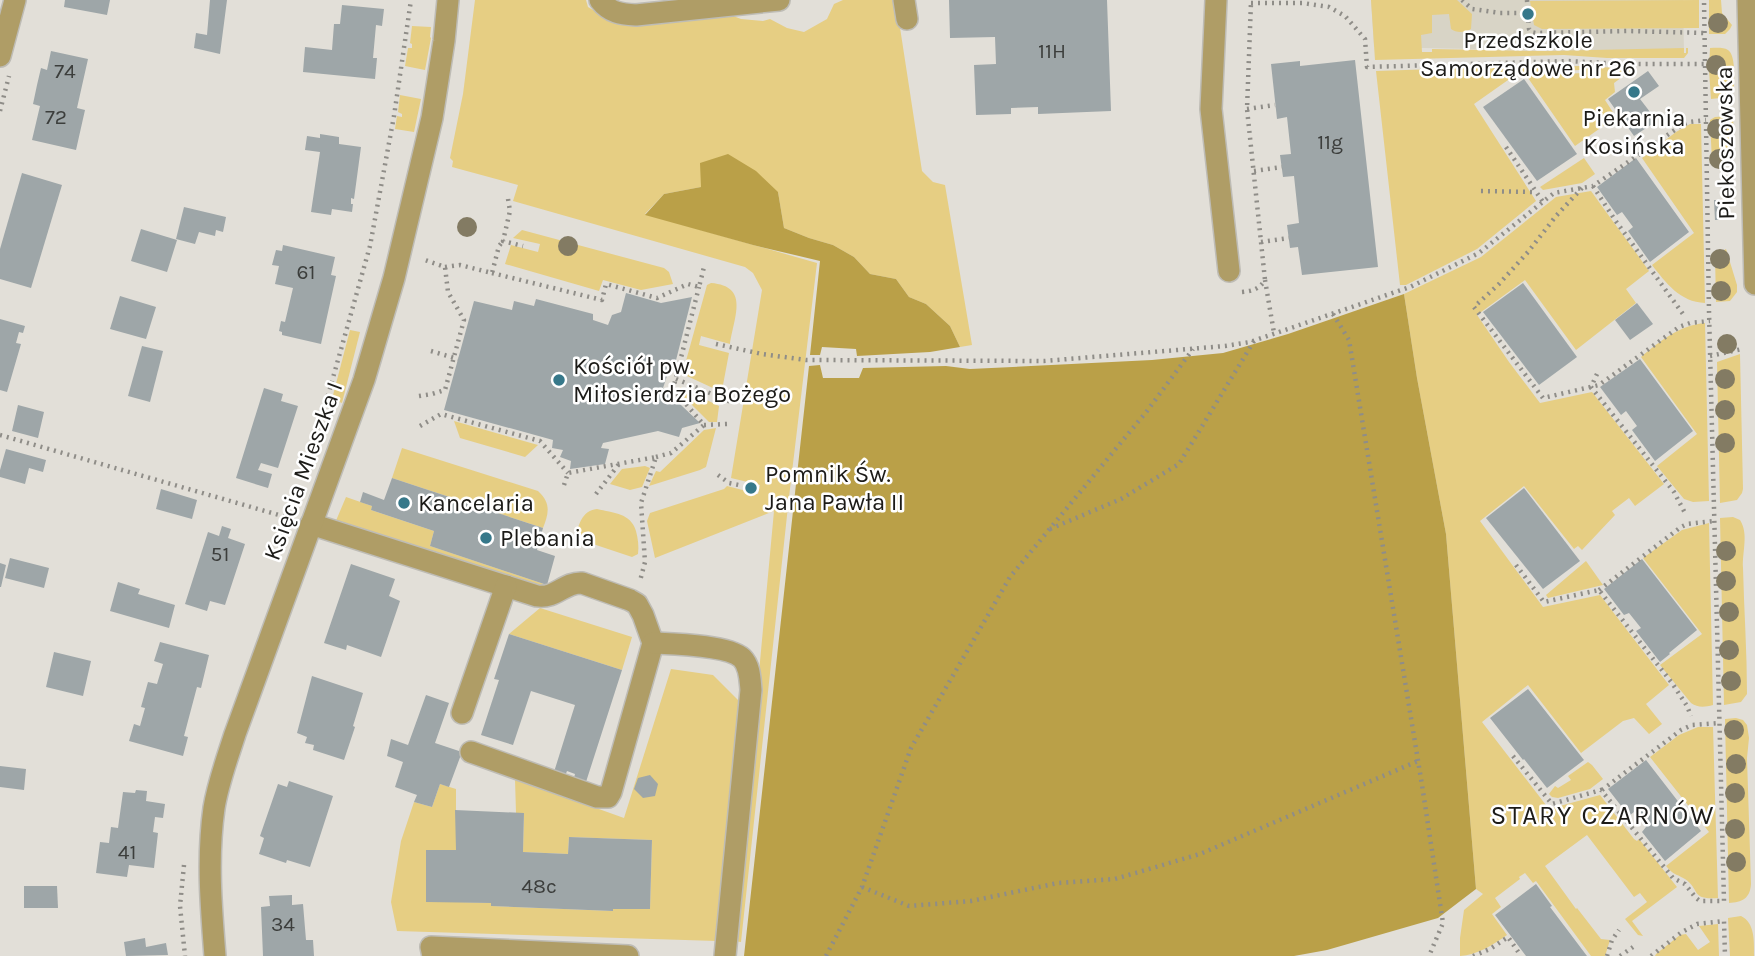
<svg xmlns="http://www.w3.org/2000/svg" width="1755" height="956" viewBox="0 0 1755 956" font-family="Karla,sans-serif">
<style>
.built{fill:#d8d4c6}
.green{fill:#e6ce83}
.forest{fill:#baa048}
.building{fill:#9ea6a8}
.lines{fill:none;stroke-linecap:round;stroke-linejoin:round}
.minor-casing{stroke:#bebcb5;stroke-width:24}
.path{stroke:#8f8d88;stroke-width:4.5;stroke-dasharray:2 5;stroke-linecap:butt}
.minor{stroke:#af9d66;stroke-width:21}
.tree{fill:#837b63}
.poi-dot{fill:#36788a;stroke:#fff;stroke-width:2.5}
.labels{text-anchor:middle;stroke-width:5;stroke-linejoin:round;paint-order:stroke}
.number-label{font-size:21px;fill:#3c3e3c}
.poi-label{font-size:24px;fill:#1c1b18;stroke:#fff;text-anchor:start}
.street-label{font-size:24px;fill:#1c1b18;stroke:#fff}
.neighbourhood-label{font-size:26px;letter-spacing:2px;fill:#1c1b18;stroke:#fff}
</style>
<rect width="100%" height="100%" fill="#e2dfd8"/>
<!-- built -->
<polygon class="built" points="1371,0 1683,0 1684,53 1374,47"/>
<!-- green -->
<g class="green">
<polygon points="475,0 586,0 588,7 614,22 723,12 741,19 763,21 770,19 787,28 804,32 827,19 834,4 843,0 894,0 899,21 922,171 933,182 945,185 972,345 960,347 950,326 926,304 909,297 896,279 870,274 854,257 833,245 809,238 784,228 778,192 701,187 664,194 645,214 817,263 789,497 741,942 734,941 774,511 655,558 647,521 650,513 724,489 727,486 758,494 760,485 731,478 762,290 753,273 745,267 513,201 518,185 452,167 453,161 450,158 463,94"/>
<path d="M1371,0h86l15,14 -1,15c-6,4 -15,4 -20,0l-2,-15 -17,1v18l-11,2 1,17h10v-3l113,2 139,-3v5h2v-5h2v5l-4,5h-77l-43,-3 -189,5z"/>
<polygon points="1699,0 1699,28 1542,29 1534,25 1530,1"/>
<polygon points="1709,0 1721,0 1722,13 1732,25 1730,29 1725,34 1709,34"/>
<polygon points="412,26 431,27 430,37 431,38 425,70 405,66 408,48 412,48 412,44 410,43"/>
<path d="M1710,48c6,0 13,-1 18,2 8,5 6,30 6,40l-5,7 -18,2 -2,-29z"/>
<polygon points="1580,66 1580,70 1518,73 1474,104 1536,201 1477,249 1406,285 1400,285 1376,71 1465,68"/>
<polygon points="1586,66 1633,69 1614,83 1615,92 1605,100 1616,117 1575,146 1526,75 1586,73"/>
<polygon points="400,95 421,99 414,132 395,129 397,116 402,117 402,114 398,112"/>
<path d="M1728,116l5,3c2,12 -7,34 -9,48l-12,-5 -2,-42 5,-3z"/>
<path d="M1690,124h11l4,179c-25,-1 -39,-20 -53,-38l42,-32 -52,-75 34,-26z"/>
<polygon points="1584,158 1595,174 1582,183 1543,190 1540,187"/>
<path d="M1591,191c19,27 39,53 58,80l-23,18 10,14 -60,47 -51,-70 -48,35 32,47 31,41 52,-11 72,92 -29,22 -6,-8 -17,13 3,4 -33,35 -4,-4 -4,3 -50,-63 -44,35 63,86 57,-12 69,90 -23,19 16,20 -13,10 -15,-16 -11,3 -42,32 -53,-68 -46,37 67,87 51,-14 34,44 3,2 2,-2 38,48 -45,34 11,15 -5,-1 -13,-16 22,-17 -7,-9 -6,4 -47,-62 -42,31 31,43 1,-1 24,31 9,1 -5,16h-14l-55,-75 -3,2 -8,-10 -6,4 1,2 -25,19 6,9 -9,7 15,21c-14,10 -30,20 -47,21v-18l4,-28 19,-16 -7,-5 -30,-355 -29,-156 -13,-84 77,-37 75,-60z"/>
<polygon points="522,230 664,268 669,272 673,284 641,290 603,280 599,291 505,264 511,245 538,252 540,244 513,238"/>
<polygon points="1726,249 1737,285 1737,292 1730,301 1716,302 1715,256"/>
<path d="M711,283c39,3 23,34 19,61l-29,-8 -2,9 30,8 -6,32 -3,3 -5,1 -28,-13 -3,-8 23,-83z"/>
<path d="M1705,323l4,178 -16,1 -9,-3 -27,-33 40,-32 -56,-77c19,-16 39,-32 64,-34z"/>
<polygon points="350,330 360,332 342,403 332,399"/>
<polygon points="1740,354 1743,489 1742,493 1737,500 1720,503 1717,362"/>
<polygon points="680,387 719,406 717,422 709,422 678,391"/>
<polygon points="454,421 538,445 525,457 460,438"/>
<polygon points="716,428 706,467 700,470 649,486 656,471 660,472 704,430"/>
<path d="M402,448l136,43c13,12 11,22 5,37l-151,-50z"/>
<polygon points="645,466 650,468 642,487 630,490 610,484 622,469"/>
<polygon points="346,497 372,506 371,510 434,531 430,546 547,585 545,589 335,523"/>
<path d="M597,509c16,4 34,4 39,22 2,8 3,15 2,23l-6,3 -57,-19c4,-13 6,-27 22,-29z"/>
<path d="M1733,517l7,3c9,14 2,32 3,48 1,42 4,84 4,126l-6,8 -17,3 -4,-187z"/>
<path d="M1709,523l4,182c-8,2 -15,3 -22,-2l-31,-38 42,-31 -59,-76 39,-28z"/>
<polygon points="1586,561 1603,585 1548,598 1546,595"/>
<polygon points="540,608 632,637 622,670 509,634"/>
<polygon points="671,669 713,675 742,704 717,941 397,931 391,902 401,841 414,802 432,807 440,784 456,789 456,850 426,850 426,901 491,903 491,906 613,911 613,909 650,909 652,840 569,837 568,854 523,852 524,813 516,813 515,779 624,818"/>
<path d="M1736,718l7,2 4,5 2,13 -2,20 4,126c-1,15 -9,18 -22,19l-4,-184z"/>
<path d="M1698,727h15l5,171c-28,2 -17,-8 -33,-19 -10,-6 -10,-3 -19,-13l43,-34 -59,-75 29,-22z"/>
<polygon points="1588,762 1592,765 1603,779 1590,789 1558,798 1552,797 1549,794 1555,786 1558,788 1571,780 1568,776"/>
<path d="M1741,916c14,7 13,25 13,40h-24l-2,-38z"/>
<polygon points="1718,924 1719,956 1655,956 1656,954 1680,935 1686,934 1698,950 1710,942 1699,926"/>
</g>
<!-- forest -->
<g class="forest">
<polygon points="728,154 756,171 778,192 784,228 809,238 833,245 854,257 870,274 896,279 909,297 926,304 950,326 960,347 930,352 857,356 856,349 822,347 820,355 810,355 820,261 753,245 645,215 664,194 701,187 700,163"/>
<polygon points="1404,294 1417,378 1446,534 1476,889 1438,918 1327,950 1294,956 744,956 809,366 820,365 823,378 859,378 863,368 946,366 970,369 1152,360 1223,353 1288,334"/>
</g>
<!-- building -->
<g class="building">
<polygon points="65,0 110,0 107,15 64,7"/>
<polygon points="210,0 227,0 220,54 194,48 196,33 207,35"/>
<polygon points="949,0 1107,0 1111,111 1038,114 1038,107 1011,108 1011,114 976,115 974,65 996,64 995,37 950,38"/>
<polygon points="342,5 384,9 382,26 376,25 373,58 377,58 375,79 303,72 305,47 332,50 334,24 340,24"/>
<polygon points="51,51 88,59 77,108 85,110 76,150 32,140 40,106 33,104 37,85 41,68 47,70"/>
<polygon points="1355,60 1378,267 1302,275 1298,247 1290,248 1287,225 1299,223 1294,176 1283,177 1280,155 1291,154 1287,117 1277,119 1271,64 1300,61 1300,66"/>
<polygon points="1648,71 1659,86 1640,99 1657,121 1634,136 1608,99"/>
<polygon points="1524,79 1577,154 1537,181 1483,107"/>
<polygon points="320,134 339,137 339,144 361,147 354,199 351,198 351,204 353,204 352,212 332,209 331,215 311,212 320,152 305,150 307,136 320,138"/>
<polygon points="1636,158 1689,232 1650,262 1628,231 1633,227 1622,212 1617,215 1597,187"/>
<polygon points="22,173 62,185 31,288 0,279 0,249"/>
<polygon points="1714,200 1720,200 1720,220 1715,220"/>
<polygon points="184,207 226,217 223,232 216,230 215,236 199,232 195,244 176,239"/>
<polygon points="141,229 177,240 167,272 131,261"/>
<polygon points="283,245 335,257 331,275 336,276 321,344 282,335 282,332 279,331 281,321 285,322 293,288 275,284 279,266 272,265 276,250 282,251"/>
<polygon points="1523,283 1577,357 1539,385 1483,312"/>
<polygon points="626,293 661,303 692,297 673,372 669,370 663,388 700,423 682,428 679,437 658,431 603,443 601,448 609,449 605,464 570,469 571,461 560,457 563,450 552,448 553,440 444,410 474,301 512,310 514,301 534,306 536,299 593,314 593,320 608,325 612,315 621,312"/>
<polygon points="120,296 156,307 146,339 110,329"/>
<polygon points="1637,303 1653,324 1630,340 1615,320"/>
<polygon points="0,319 25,326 23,333 19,332 16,343 21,344 7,392 0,390"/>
<polygon points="142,346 163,351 150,402 128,396"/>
<polygon points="1640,359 1693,431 1655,461 1632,430 1637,426 1626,411 1621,415 1600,387"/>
<polygon points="264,388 283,394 281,401 298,406 278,468 261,463 258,470 272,474 268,488 236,478"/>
<polygon points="18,405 44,412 38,438 12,431"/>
<polygon points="6,449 46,460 43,472 29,468 25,484 0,477 0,470"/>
<polygon points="392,478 543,528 537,550 555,556 547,585 430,546 434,531 371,510 372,506 360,502 363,492 384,500"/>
<polygon points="1524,488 1580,561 1543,589 1486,518"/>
<polygon points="161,489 197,500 192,519 156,509"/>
<polygon points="222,526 231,529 228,538 245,544 225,605 210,601 207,611 185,604 208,532 219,536"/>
<polygon points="10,558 49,568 44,588 5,578"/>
<polygon points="1642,559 1697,630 1669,653 1670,654 1660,662 1636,631 1641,628 1629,613 1624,615 1604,589"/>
<polygon points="0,563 6,565 1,587 0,587"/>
<polygon points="351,564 395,579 389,596 400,601 381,657 347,645 346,650 324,643"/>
<polygon points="118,582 140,589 138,594 175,605 169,628 110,611"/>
<polygon points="509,634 622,670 586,782 574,778 575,774 567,771 565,776 554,772 575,705 531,691 513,745 481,735 499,680 494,679"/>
<polygon points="160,642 209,655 201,688 197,687 184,736 188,737 183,756 129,741 134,724 140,726 145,708 141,707 148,682 157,684 163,664 154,661"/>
<polygon points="54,652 91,661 83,696 46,687"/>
<polygon points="312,676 363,693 353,726 355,727 344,760 313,750 314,745 305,743 307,737 297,733"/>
<polygon points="1528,689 1584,760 1547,788 1524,759 1523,760 1490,718"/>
<polygon points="426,695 449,703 435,743 462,752 449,787 440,784 432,807 414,802 417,795 395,787 403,762 387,756 391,739 408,745"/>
<polygon points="1646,760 1701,831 1665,861 1642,832 1646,827 1634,812 1629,816 1608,789"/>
<polygon points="0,766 26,769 24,790 0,787"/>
<polygon points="650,775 658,784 655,796 643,798 634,789 638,778"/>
<polygon points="289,781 333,796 310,867 287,860 286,863 259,854 264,838 260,836 278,784 287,787"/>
<polygon points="136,790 147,791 146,801 165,804 163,818 155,817 153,832 158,833 154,868 129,865 127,877 96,873 100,842 109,843 111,827 118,828 123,792 135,793"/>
<polygon points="455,810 524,813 523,852 568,854 569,837 652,840 650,909 613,909 613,911 491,906 491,903 426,902 426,850 456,850"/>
<polygon points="1536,884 1552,906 1550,907 1587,956 1526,956 1495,915"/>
<polygon points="24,886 57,886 58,908 24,908"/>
<polygon points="292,895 292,905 303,904 306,940 313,940 314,956 263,956 261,907 270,906 269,896"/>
<polygon points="145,938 146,947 166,943 168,955 126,956 124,942"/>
</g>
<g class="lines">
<!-- minor casing -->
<g class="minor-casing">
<g id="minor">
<path d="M600,0c10,13 21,14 36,15l143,-15"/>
<polyline points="904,0 907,19"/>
<polyline points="1216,0 1211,109 1229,271"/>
<polyline points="1748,0 1755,284"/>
<polyline points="0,56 15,0"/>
<path d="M311,524l226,72c19,3 27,-14 45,-13l48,17 7,4 6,11 10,28 -42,149 -3,5h-11l-126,-45"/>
<path d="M653,643c20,1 75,2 89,15 8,8 8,21 9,32l-26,266"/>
<polyline points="462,713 506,586"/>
<path d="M215,956c-4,-49 -8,-99 -1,-148 4,-25 13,-49 21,-74l129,-354 30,-102 38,-160 12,-77 4,-41"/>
<polyline points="433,956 431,947 628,956"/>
</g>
</g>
<!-- path -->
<g class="path">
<polyline points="1462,0 1472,9 1500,13 1527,13"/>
<polyline points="1527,0 1529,29 1531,32 1536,33 1628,31 1704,33"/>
<polyline points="1251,3 1303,3 1329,7 1345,16 1365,39 1367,67 1568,61 1625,64 1704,64"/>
<polyline points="1247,109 1275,105"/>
<polyline points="0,111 9,76"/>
<polyline points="1506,147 1543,202"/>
<polyline points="1254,171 1282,167"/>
<polyline points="1593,186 1615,220 1683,314"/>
<polyline points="1582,188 1556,216 1528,252 1499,284 1474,307 1543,398 1599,385 1679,327 1690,323 1710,321"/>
<polyline points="1481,191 1536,192"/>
<polyline points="508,199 510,211 503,241 523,246"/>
<polyline points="1261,242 1289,238"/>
<polyline points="445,267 460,265 492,273 499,246 503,241"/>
<polyline points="492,273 602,300 606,284 657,298 688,284 699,287 704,267"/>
<polyline points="1265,280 1274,333"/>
<path d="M1242,292c11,-1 17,-3 23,-12l-18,-171 4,-107"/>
<polyline points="1333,314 1349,340 1422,785 1443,923 1429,956"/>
<polyline points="716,344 762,354 806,360 1044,361 1225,346 1250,342 1410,287 1479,253 1554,193 1593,186 1682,125 1689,122 1706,120"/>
<polyline points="431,351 458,359"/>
<polyline points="1710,356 1742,349"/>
<polyline points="1597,374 1591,387 1674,492 1685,513"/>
<polyline points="676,379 731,402"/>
<polyline points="419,396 432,394 445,390 464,320 448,292 445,267 422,259"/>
<polyline points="704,425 727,424"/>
<polyline points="420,426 441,414 540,441 568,473"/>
<polyline points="0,435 286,517"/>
<polyline points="308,456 329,392 370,246 394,116 411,0"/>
<polyline points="656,457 671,453 704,425 673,389 699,287"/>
<polyline points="718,475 729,483 739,485"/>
<polyline points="564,485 568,473 656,457 641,503 645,562 640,581"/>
<polyline points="596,494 619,464"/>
<polyline points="1050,529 1121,499 1179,464 1254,341"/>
<polyline points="1516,565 1544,602 1599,590 1672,683 1687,706 1691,716"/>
<polyline points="1599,590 1681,527 1687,524 1714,521"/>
<polyline points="1513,756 1552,804 1601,790 1673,878 1685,884 1696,898 1700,901 1724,901 1709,311 1704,0"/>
<polyline points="1602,790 1681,730 1692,725 1720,723"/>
<polyline points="184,865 180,906 185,956"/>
<polyline points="862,887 909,906 971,901 1058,883 1115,879 1200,854 1418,761"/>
<polyline points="826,956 862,887 911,748 1010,577 1147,411 1193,349"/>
<polyline points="1473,956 1490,949 1508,937 1521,956"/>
<polyline points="1607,956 1612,940 1619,930"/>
<polyline points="1620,956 1633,947"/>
<polyline points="1651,956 1682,932 1697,924 1724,921 1725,956"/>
</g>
<!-- minor -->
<use href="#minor" class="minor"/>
</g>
<!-- trees -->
<g class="tree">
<circle cx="1718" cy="23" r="10"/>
<circle cx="1716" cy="65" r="10"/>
<circle cx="1717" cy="129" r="10"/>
<circle cx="1719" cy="159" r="10"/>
<circle cx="467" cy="227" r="10"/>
<circle cx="568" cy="246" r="10"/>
<circle cx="1720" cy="259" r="10"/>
<circle cx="1721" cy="291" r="10"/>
<circle cx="1727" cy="344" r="10"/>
<circle cx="1725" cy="379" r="10"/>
<circle cx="1725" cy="410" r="10"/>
<circle cx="1725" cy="443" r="10"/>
<circle cx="1726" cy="551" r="10"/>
<circle cx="1726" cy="581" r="10"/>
<circle cx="1729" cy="612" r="10"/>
<circle cx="1729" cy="650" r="10"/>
<circle cx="1731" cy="681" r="10"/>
<circle cx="1734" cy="730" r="10"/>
<circle cx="1736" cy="764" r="10"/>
<circle cx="1735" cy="793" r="10"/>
<circle cx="1735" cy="829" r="10"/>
<circle cx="1736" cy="862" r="10"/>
</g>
<!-- markers -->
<g class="poi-dot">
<circle cx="1528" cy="14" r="7"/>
<circle cx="1634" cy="92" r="7"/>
<circle cx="559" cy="380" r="7"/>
<circle cx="751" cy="488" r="7"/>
<circle cx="404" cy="503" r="7"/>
<circle cx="486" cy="538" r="7"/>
</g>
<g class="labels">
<!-- number labels -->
<g class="number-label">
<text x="1052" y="58">11H</text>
<text x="65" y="78">74</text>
<text x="56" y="124">72</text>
<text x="1330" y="149">11g</text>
<text x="306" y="279">61</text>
<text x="220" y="561">51</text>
<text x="127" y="859">41</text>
<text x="539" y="893">48c</text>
<text x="283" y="931">34</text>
</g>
<!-- poi labels -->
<g class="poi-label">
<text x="1528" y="48" text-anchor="middle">Przedszkole<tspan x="1528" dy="28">Samorządowe nr 26</tspan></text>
<text x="1634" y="126" text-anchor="middle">Piekarnia<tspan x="1634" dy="28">Kosińska</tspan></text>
<text x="573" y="374">Kościół pw.<tspan x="573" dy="28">Miłosierdzia Bożego</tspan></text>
<text x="765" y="482">Pomnik Św.<tspan x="765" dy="28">Jana Pawła II</tspan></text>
<text x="418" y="511">Kancelaria</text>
<text x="500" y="546">Plebania</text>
</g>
<!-- street labels -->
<g class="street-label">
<text transform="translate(1725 143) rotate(-91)" y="8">Piekoszowska</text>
<text transform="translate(303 471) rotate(-70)" y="8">Księcia Mieszka I</text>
</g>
<!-- neighbourhood labels -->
<g class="neighbourhood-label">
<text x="1603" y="824">STARY CZARNÓW</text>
</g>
</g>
</svg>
